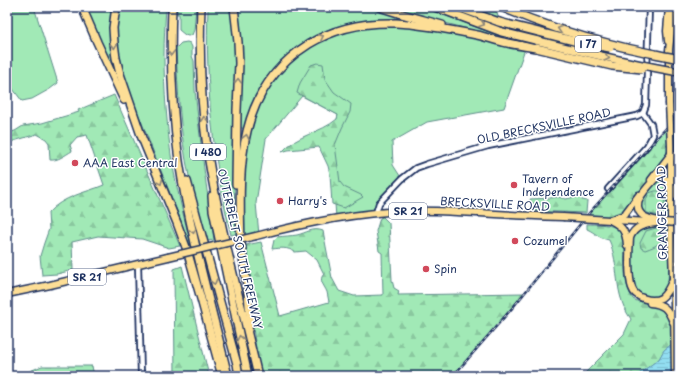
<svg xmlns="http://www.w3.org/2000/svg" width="686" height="383" viewBox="0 0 686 383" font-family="'Playpen Sans',sans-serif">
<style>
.green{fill:#a1e9b6;stroke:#5e8c8a}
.forest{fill:url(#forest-firs);stroke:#5e8c8a}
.water{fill:url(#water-rules);stroke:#6298b6}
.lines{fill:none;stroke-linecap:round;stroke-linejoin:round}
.minor-casing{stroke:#1b2f5e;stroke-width:8}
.major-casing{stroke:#1b2f5e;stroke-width:9}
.highway-casing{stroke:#1b2f5e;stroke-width:10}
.minor{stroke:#fff;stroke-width:4.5}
.major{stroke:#fdde96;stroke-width:6}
.highway{stroke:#fdde96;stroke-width:7}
.rail-casing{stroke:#1b2f5e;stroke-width:2.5}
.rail{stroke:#fff;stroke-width:1;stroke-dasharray:3;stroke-linecap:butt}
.major-bridge-casing{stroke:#1b2f5e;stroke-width:9;stroke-linecap:butt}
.highway-bridge-casing{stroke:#1b2f5e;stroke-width:10;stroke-linecap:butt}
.major-bridge{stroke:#fdde96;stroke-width:6}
.highway-bridge{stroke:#fdde96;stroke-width:7}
.oneway{stroke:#8c867a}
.poi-dot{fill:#d1495b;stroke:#fff;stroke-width:1.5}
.labels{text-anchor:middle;stroke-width:3;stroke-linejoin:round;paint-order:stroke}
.shield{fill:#fff;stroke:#5f6d8e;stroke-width:1}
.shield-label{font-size:10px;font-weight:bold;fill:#1b2f5e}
.street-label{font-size:11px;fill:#1b2f5e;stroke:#fff}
.poi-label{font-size:11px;fill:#1b2f5e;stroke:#fff;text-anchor:start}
</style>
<defs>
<pattern id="forest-firs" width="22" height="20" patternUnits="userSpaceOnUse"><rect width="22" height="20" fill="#a1e9b6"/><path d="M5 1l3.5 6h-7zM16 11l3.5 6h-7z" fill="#8ac89f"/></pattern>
<pattern id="water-rules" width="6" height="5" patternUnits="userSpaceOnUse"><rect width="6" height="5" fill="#92def1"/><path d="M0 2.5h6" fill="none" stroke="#7dbfd1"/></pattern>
</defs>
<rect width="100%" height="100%" fill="#fff"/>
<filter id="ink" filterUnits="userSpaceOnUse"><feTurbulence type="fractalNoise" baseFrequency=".025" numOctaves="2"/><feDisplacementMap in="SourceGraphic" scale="8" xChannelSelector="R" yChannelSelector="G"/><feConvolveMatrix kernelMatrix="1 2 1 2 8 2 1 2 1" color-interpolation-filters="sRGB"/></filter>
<g filter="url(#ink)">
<!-- green -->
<g class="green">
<polygon points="7,7 34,7 58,83 50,89 32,99 22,101 7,81"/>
<path d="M86,7h25c-2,22 -2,37 2,58l-2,1z"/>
<path d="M119,7h47c-1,16 -2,32 -2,49 0,35 3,71 8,106 5,28 12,56 19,83h-2l-8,-24 -53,-133 -10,-35 -1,-23z"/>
<polygon points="177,7 196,7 194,30 192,35 188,36 185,35 179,30 179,14 177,14"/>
<path d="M208,7h23l2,12 3,38 -2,127 2,50 -5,1c-18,-74 -26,-152 -23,-228z"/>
<path d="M238,7h130l43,13c-21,-1 -41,-1 -61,3 -52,11 -94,55 -106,106l-4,-2 2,-76 -1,-18z"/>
<polygon points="385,7 423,7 468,24 492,33 501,35 502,38"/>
<polygon points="471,7 494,7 496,8 498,17"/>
<polygon points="395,23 526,46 504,108 427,122 392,142 393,165 402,179 379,203 376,213 336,218 331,146 338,115 302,96 266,139 256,203 259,235 240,241 240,207 251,116 283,64 331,33"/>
<path d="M187,42l3,1 2,4v9l2,5 1,29 3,29 6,50 10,71 -6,1c-7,-22 -14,-43 -19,-65 -9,-42 -11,-85 -13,-128l5,-5z"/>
<path d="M657,180c5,1 7,2 9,6l1,31c-9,0 -24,1 -26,-11 -1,-3 0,-6 2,-9 4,-6 9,-11 14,-17z"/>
<polygon points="679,186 679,218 676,218 676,196"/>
<polygon points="648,227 667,228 669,264 668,282 667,288 664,292 657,297 647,298 638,293 633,285 631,245 635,234 641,229"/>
<polygon points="676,228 679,228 679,281 678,274"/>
</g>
<!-- forest -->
<g class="forest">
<path d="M317,63l6,1 2,15 9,13 17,12 -1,8 -8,16 -7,17 5,37 4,5 17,8 2,2 -19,11 -12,-4 -2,-30 -2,-8 -9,-19 -31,3 -6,2c14,-17 39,-19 55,-33l1,-4 -41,-22 3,-10 11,-18z"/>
<path d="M114,95l66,151 -11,2 -27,-9 -44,-3 -26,6 1,28 -16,4 -15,1 -2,-19 4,-13 5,-14 -1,-16c15,-17 37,-20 56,-28l-17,-50 -10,2 -7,8 2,6c-7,4 -14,10 -22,9l-1,-17 -3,-4 -9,-5 -30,9v-10l8,-2 8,-5 19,-3 37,-11 -1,-2z"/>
<polygon points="679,122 679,160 671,153 624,215 610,220 585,218 670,124"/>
<path d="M655,191h8c2,8 2,15 0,23 -5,2 -12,1 -17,-2v-12l3,-7z"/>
<path d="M579,196l3,4 5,1 -1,12 -52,-2c-4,-2 -3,-8 -4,-12l20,-1 8,-1 8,2z"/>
<path d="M383,217l6,6 3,57 2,8 5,3 -1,4 126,-2 -71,83h-193l-19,-130 20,-4 19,74 49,-14c-1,-3 -1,-7 -2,-10 -3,-7 -9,-12 -3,-18l-7,-14 -11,-9 -11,1c-8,-5 -14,-4 -23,-3l2,-9 3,-3c7,-1 14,-1 20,-2 9,-2 16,-8 26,-4l9,47 7,13 15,5 29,-1 -1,-42 -3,-2 -3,-20 4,-13z"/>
<path d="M587,224c17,1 31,-2 38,16 0,20 -3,42 8,59l6,3v-1l20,3 15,20 5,-12v27l-15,11 -5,9 -23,17h-54l42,-42 7,-15c-18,-24 -11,-54 -22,-79 -11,-2 -13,-7 -22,-11z"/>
<path d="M656,228h8l2,2c-3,13 -9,16 -21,20l-4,-2 -1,-5 6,-12z"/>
<polygon points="182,266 209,376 175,376 174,269"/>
<polygon points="42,366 92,366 94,376 18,376"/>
</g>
<!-- water -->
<polygon class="water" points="679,339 679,376 636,376 659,359 664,350"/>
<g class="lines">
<!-- minor casing -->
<g class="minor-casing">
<g id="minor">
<polyline points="643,113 646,105 649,7"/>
<polyline points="608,189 647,146 653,135 651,124 643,113"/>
<polyline points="376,213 379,203 402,179 416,168 427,164 488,146 637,116 643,113"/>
<polyline points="138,264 141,376"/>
</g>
</g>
<!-- major casing -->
<g class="major-casing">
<g id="major">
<polyline points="668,41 667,31 669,7"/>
<polyline points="669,103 669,50 674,7"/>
<polyline points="671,146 671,226 674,304 675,376"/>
<polyline points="671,153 679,160"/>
<polyline points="651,180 671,154"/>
<polyline points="673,196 679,182"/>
<path d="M610,220c12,6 16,11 17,25"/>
<polyline points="610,220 624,215 639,195"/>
<polyline points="613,220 650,222"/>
<path d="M660,221c-6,-1 -13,-2 -18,-6 -12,-11 5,-27 12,-35 4,-4 9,-3 13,0l2,8"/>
<path d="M662,222c-13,2 -27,2 -32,16 -1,12 -2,39 2,50 3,10 20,15 29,10 6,-4 9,-12 12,-19"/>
<path d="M256,236c49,-13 98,-23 148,-25 25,-1 51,1 76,2 28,2 55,3 83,4"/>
<polyline points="7,294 50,285 168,257"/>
<path d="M650,303c14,1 18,6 23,19"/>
</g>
</g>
<!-- highway casing -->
<g class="highway-casing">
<g id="highway">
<polyline points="82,7 97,42 124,100"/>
<polyline points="116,7 113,28 114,43 116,58 120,74 142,138 177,223 187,250 201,299 222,376"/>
<path d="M172,7c-2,52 0,103 7,154 11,73 32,144 49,215"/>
<path d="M201,7c-2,50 0,99 7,148 12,75 33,147 50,221"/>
<polyline points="234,7 238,42 239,63 237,110 236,184"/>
<polyline points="379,7 398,13 442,25"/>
<polyline points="435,7 502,32"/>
<polyline points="457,7 499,22"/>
<polyline points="187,181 237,364 239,376"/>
<polyline points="212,196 213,210 248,376"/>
<polyline points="241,243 248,293 250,318 248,330"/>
<path d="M241,246c-2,-77 -6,-156 68,-202 26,-16 56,-22 87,-21 26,1 56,7 81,12 9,2 17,5 26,7 11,3 22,4 33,6"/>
</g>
</g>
<!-- minor -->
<use href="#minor" class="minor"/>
<!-- major -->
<use href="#major" class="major"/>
<!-- highway -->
<use href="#highway" class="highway"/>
<!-- rail casing -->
<g class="rail-casing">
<polyline id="rail" points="453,376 514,306 590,212 679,114"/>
</g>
<!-- rail -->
<use href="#rail" class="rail"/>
<!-- major-bridge casing -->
<g class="major-bridge-casing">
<g id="major-bridge">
<polyline points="669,103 671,146"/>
<polyline points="563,217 610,220"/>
<polyline points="662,222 679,223"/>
<polyline points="168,257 256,236"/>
</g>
</g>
<!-- highway-bridge casing -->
<g class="highway-bridge-casing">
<g id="highway-bridge">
<path d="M501,7c35,15 72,28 110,37 22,6 45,10 68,15"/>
<polyline points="499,22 582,43 610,48"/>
<path d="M502,32c58,14 117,30 177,40"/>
<polyline points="536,48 612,66 642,69"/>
</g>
</g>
<!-- major-bridge -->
<use href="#major-bridge" class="major-bridge"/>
<!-- highway-bridge -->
<use href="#highway-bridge" class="highway-bridge"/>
</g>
<!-- one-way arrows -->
<defs><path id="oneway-chevron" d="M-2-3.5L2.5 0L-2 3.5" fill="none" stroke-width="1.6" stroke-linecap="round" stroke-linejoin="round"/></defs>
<g class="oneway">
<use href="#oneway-chevron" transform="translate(482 24) rotate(20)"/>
<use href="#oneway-chevron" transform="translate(560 29) rotate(-162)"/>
<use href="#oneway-chevron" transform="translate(321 37) rotate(-26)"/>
<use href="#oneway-chevron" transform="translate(114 46) rotate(84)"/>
<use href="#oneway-chevron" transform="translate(171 53) rotate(89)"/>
<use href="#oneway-chevron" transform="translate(607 58) rotate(13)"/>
<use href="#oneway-chevron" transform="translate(238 81) rotate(-88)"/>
<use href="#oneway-chevron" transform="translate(204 119) rotate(-96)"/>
<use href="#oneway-chevron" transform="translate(246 137) rotate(-78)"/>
<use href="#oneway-chevron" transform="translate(160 182) rotate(68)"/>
<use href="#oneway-chevron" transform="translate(193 231) rotate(77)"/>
<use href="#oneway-chevron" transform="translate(214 282) rotate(75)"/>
<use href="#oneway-chevron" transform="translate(240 338) rotate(-103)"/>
</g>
</g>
<!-- markers -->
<g class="poi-dot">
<circle cx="75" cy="163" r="4"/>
<circle cx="514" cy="185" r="4"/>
<circle cx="280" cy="201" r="4"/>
<circle cx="515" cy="241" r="4"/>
<circle cx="426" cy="269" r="4"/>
</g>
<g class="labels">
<!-- shield labels -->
<g class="shield">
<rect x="575" y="36" width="26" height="16" rx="3"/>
<rect x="190" y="144" width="36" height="16" rx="3"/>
<rect x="389" y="203" width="38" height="16" rx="3"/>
<rect x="68" y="269" width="38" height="16" rx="3"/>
</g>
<g class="shield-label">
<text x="588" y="48">I 77</text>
<text x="208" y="156">I 480</text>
<text x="408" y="215">SR 21</text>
<text x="87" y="281">SR 21</text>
</g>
<!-- street labels -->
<g class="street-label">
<text transform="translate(544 126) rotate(-12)" y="4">OLD BRECKSVILLE ROAD</text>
<text transform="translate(495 204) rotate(3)" y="4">BRECKSVILLE ROAD</text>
<text transform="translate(662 213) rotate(-91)" y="4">GRANGER ROAD</text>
<text transform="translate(240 249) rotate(77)" y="4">OUTERBELT SOUTH FREEWAY</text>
</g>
<!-- poi labels -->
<g class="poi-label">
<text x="83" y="167">AAA East Central</text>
<text x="522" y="183">Tavern of<tspan x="522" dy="13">Independence</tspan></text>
<text x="288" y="205">Harry's</text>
<text x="523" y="245">Cozumel</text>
<text x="434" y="273">Spin</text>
</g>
</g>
<!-- margin -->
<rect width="686" height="383" fill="none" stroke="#fff" stroke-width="24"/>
<rect x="12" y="12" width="662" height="359" fill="none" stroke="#1b2f5e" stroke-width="1.5" filter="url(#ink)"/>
</svg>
